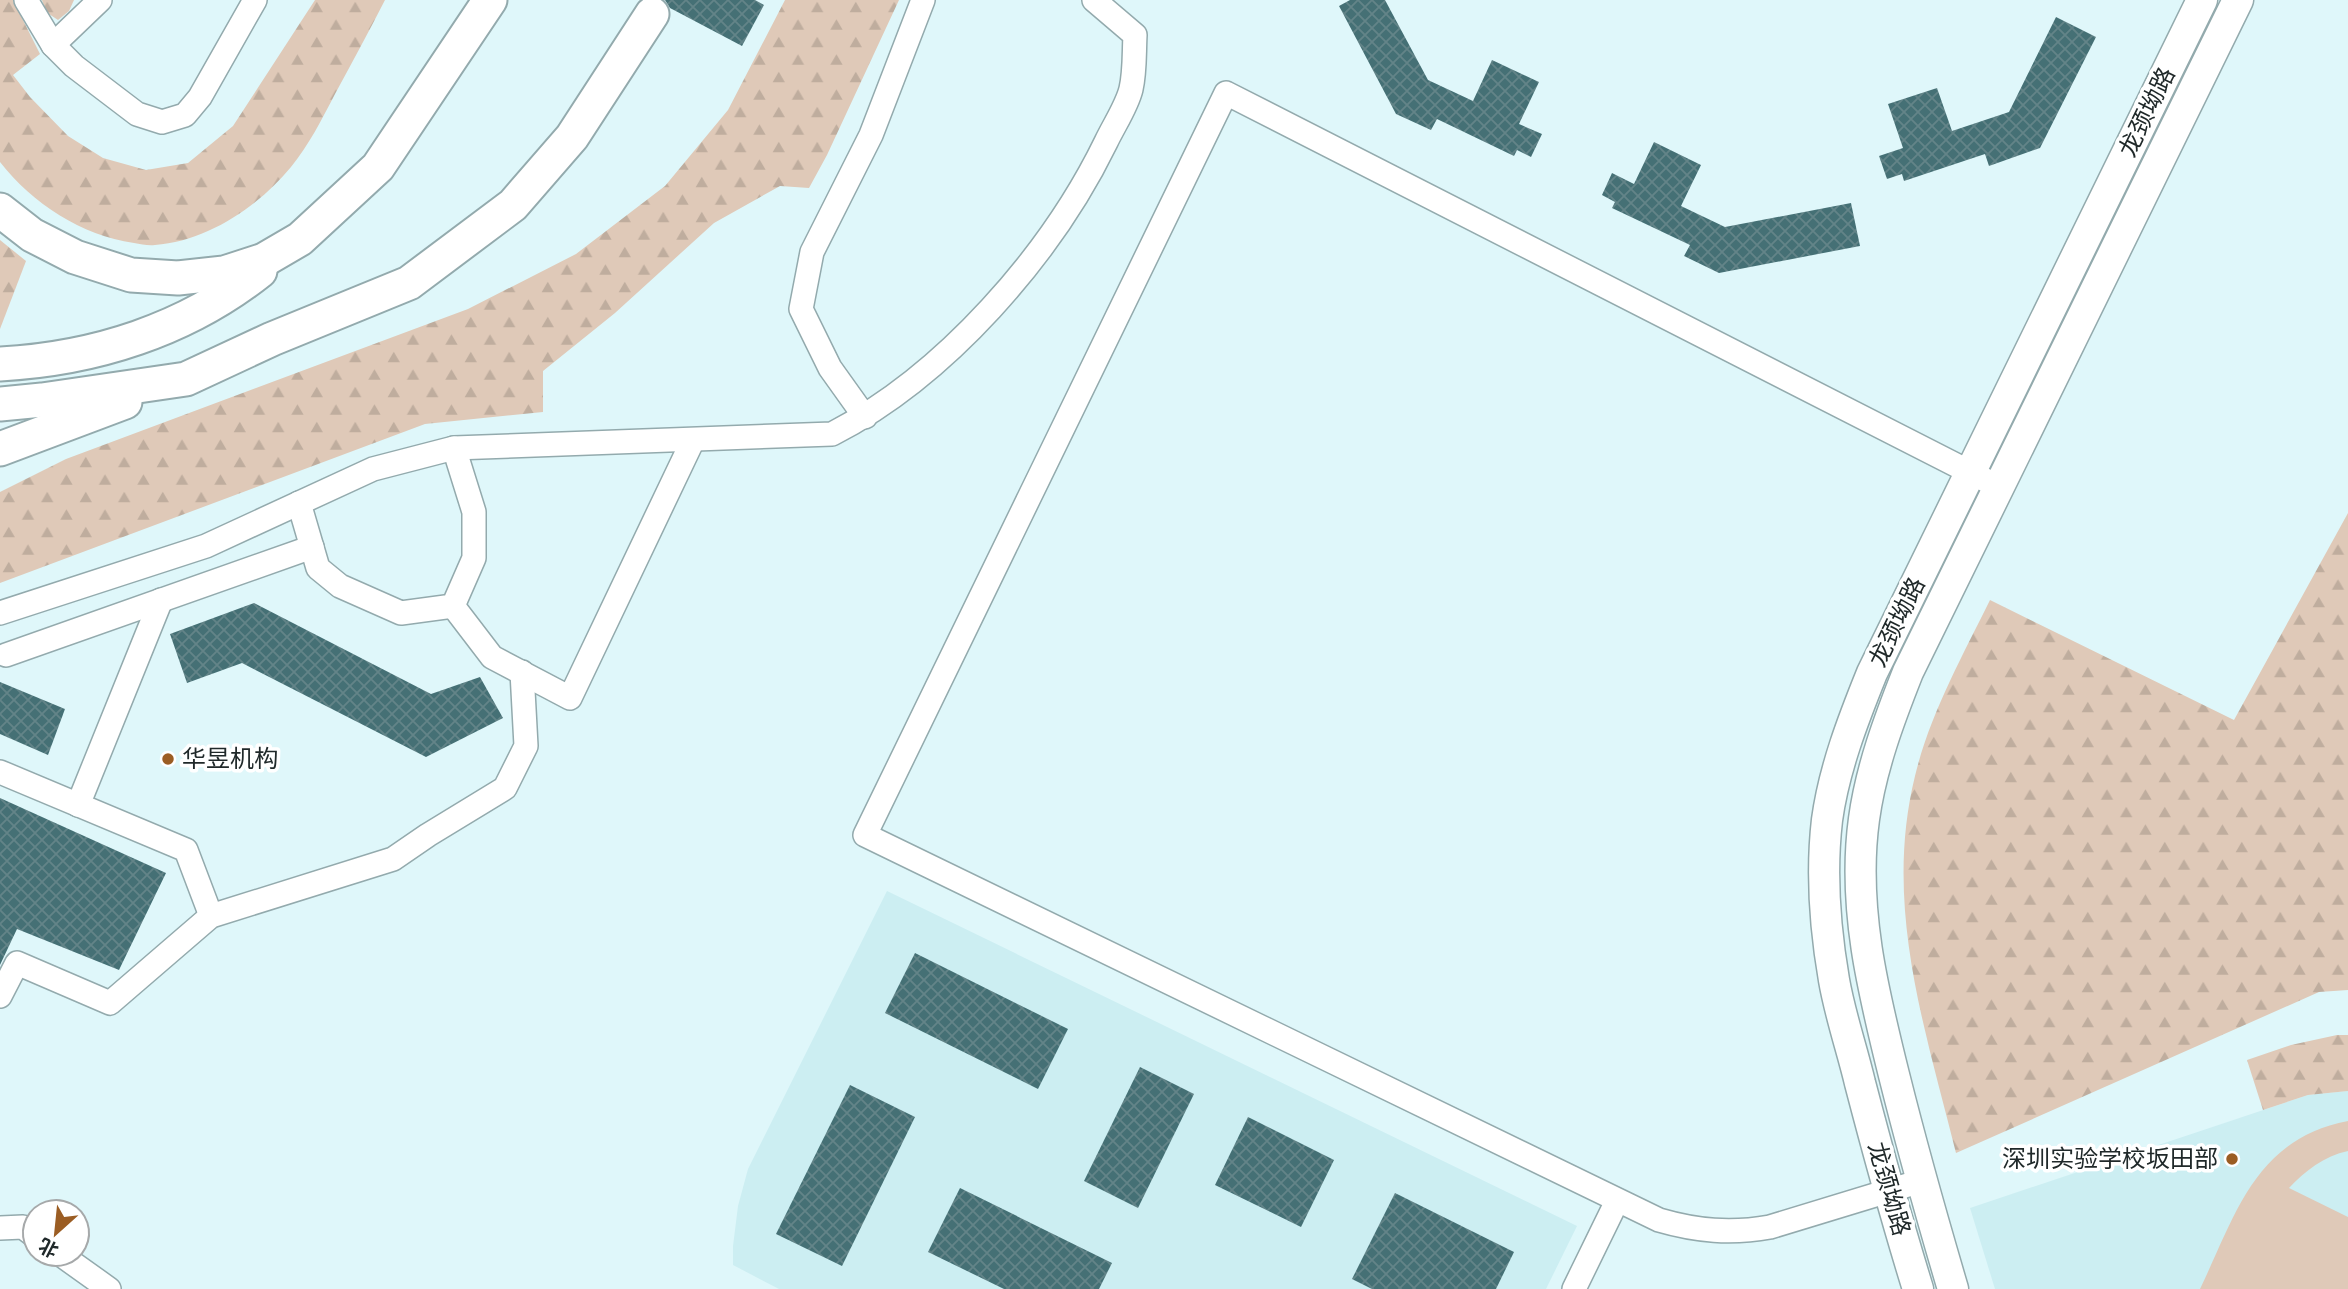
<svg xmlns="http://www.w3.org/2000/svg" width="2348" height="1289" viewBox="0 0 2348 1289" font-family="Quicksand,'Noto Sans SC',sans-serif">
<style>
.built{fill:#cceef2}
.forest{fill:url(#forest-firs)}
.park{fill:#dfc9b8}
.building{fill:url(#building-cross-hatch)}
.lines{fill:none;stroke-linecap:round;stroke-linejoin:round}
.minor-casing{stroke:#93aaad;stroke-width:26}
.major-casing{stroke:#93aaad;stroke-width:33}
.highway-casing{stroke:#93aaad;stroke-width:37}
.minor{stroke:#fff;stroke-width:23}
.major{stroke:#fff;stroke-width:30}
.highway{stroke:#fff;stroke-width:33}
.poi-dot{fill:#9b5d23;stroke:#fff;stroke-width:2.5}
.labels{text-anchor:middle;stroke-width:7;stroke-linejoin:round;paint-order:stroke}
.street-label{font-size:24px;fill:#20292a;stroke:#fff}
.poi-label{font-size:24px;fill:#20292a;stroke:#fff;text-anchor:start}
</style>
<defs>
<pattern id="forest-firs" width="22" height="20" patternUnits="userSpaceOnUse" patternTransform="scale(1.75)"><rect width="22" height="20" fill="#dfc9b8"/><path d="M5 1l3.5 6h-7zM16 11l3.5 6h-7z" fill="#bfad9e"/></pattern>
<pattern id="building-cross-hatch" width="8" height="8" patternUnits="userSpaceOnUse" patternTransform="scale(1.75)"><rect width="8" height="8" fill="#457075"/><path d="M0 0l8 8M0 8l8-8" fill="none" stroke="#638488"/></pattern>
</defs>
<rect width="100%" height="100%" fill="#dff7fa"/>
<!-- built -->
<g class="built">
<polygon points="887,891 1577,1226 1546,1289 779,1289 733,1265 733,1246 738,1206 748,1169"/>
<polygon points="2348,1091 2348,1289 1995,1289 1970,1208 2308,1095"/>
</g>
<!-- forest -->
<g class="forest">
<path d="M0,0h13l27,54 -27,21 17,22 38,39 35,22 43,12 42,-7 45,-37 82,-126h70c-16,31 -33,63 -50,94 -13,25 -26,51 -44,73 -33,40 -84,74 -136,78 -7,1 -14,-1 -21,-2 -53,-8 -101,-39 -134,-81z"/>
<polygon points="42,0 74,0 69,11 58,20 46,12"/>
<polygon points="785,0 899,0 827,155 809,188 780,186 714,223 615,313 543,371 543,412 425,424 0,583 0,492 66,459 468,309 576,254 665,186 728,110"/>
<polygon points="0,240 26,261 0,329"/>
<path d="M2348,513v477l-29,2 -363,161c-31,-125 -73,-247 -41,-377 15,-62 47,-119 75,-176l244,120z"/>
<polygon points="2337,1035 2348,1035 2348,1091 2308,1095 2263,1110 2247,1060 2291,1045"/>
</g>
<!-- park -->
<path class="park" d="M2348,1121v30c-24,5 -43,20 -59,37l59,29v72h-148c36,-75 55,-150 148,-168z"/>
<!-- building -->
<g class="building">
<polygon points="665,0 755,0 764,5 742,46 670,8"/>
<polygon points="1350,0 1385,0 1428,80 1473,101 1492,60 1539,82 1519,124 1542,134 1531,157 1517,150 1514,156 1437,119 1431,130 1396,114 1339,6"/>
<polygon points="2056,17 2096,37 2040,148 1989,166 1985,154 1904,181 1902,174 1887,179 1879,156 1903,148 1888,104 1937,88 1952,131 2009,112"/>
<polygon points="1654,142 1701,165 1681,206 1725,227 1851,203 1860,246 1719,273 1684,256 1690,245 1612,208 1615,202 1602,195 1612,173 1634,184"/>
<polygon points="254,603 431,694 480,677 503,718 426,757 242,663 187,683 170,634"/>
<polygon points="0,682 65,709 48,755 0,734"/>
<polygon points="0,798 166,873 119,970 17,929 0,965"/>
<polygon points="915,953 1068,1029 1038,1089 885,1013"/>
<polygon points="1140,1067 1194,1094 1138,1208 1084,1181"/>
<polygon points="850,1085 915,1117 842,1266 776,1234"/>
<polygon points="1248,1117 1334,1160 1301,1227 1215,1185"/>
<polygon points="960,1188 1112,1263 1099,1289 1004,1289 928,1252"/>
<polygon points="1395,1193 1514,1252 1496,1289 1372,1289 1352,1279"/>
</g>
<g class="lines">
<!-- minor casing -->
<g class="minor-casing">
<g id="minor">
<polyline points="26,0 53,45 74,66 137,114 162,122 185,115 200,97 255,0"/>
<polyline points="53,45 100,0"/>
<polyline points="865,417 830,368 801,309 812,252 871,135 923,0"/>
<polyline points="299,503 318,568 340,586 401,613 453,606 474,558 474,512 454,448"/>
<polyline points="453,606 492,657 570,698 693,440"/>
<path d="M0,613l206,-67 167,-77 81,-21 378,-14c113,-58 219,-179 274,-292 8,-17 21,-36 25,-53 4,-17 3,-36 4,-54l-41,-35"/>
<polyline points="6,655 312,547"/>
<polyline points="0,772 186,850 211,916"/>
<polyline points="78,805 161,600"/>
<polyline points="0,996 17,963 110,1003 211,916 393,859 428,835 505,788 526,746 522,672"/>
<path d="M1921,1181l-151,46c-39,7 -73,4 -111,-7l-794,-385 361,-742 773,394"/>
<polyline points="0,1228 23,1227 35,1236"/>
<polyline points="60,1254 109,1289"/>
<polyline points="1574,1289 1617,1201"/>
</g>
</g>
<!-- major casing -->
<g class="major-casing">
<g id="major">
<path d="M1918,1289c-21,-68 -40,-137 -58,-206 -8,-34 -20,-68 -26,-103 -9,-52 -13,-108 -7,-160 7,-51 26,-100 45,-147l330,-673"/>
<path d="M1953,1289c-21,-71 -41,-142 -59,-214 -21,-84 -42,-169 -30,-256 7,-51 25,-99 44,-147l330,-672"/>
</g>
</g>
<!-- highway casing -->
<g class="highway-casing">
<g id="highway">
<polyline points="0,210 32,235 75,257 131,275 178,278 224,273 264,260 300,239 378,167 490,0"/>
<path d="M0,364c94,-5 186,-34 260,-93"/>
<polyline points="0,404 42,400 186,379 272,339 409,283 513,205 572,137 652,14"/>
<polyline points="0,449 125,402"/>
</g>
</g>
<!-- minor -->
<use href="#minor" class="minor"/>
<!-- major -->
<use href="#major" class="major"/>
<!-- highway -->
<use href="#highway" class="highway"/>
</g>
<!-- markers -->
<g class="poi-dot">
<circle cx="168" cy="759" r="7"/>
<circle cx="2232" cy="1159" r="7"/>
</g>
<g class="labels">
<!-- street labels -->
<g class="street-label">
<text transform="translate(2147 112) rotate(-64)" y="8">龙颈坳路</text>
<text transform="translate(1897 622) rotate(-64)" y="8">龙颈坳路</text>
<text transform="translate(1889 1189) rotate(74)" y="8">龙颈坳路</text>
</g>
<!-- poi labels -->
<g class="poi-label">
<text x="182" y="767">华昱机构</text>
<text x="2218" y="1167" text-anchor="end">深圳实验学校坂田部</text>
</g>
</g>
<!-- north arrow -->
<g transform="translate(56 1233) rotate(207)"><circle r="33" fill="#ffffff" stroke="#a6a9aa" stroke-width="2"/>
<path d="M0-5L12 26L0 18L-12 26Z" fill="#9b5d23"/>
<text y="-10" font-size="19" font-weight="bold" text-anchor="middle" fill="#20292a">北</text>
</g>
</svg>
